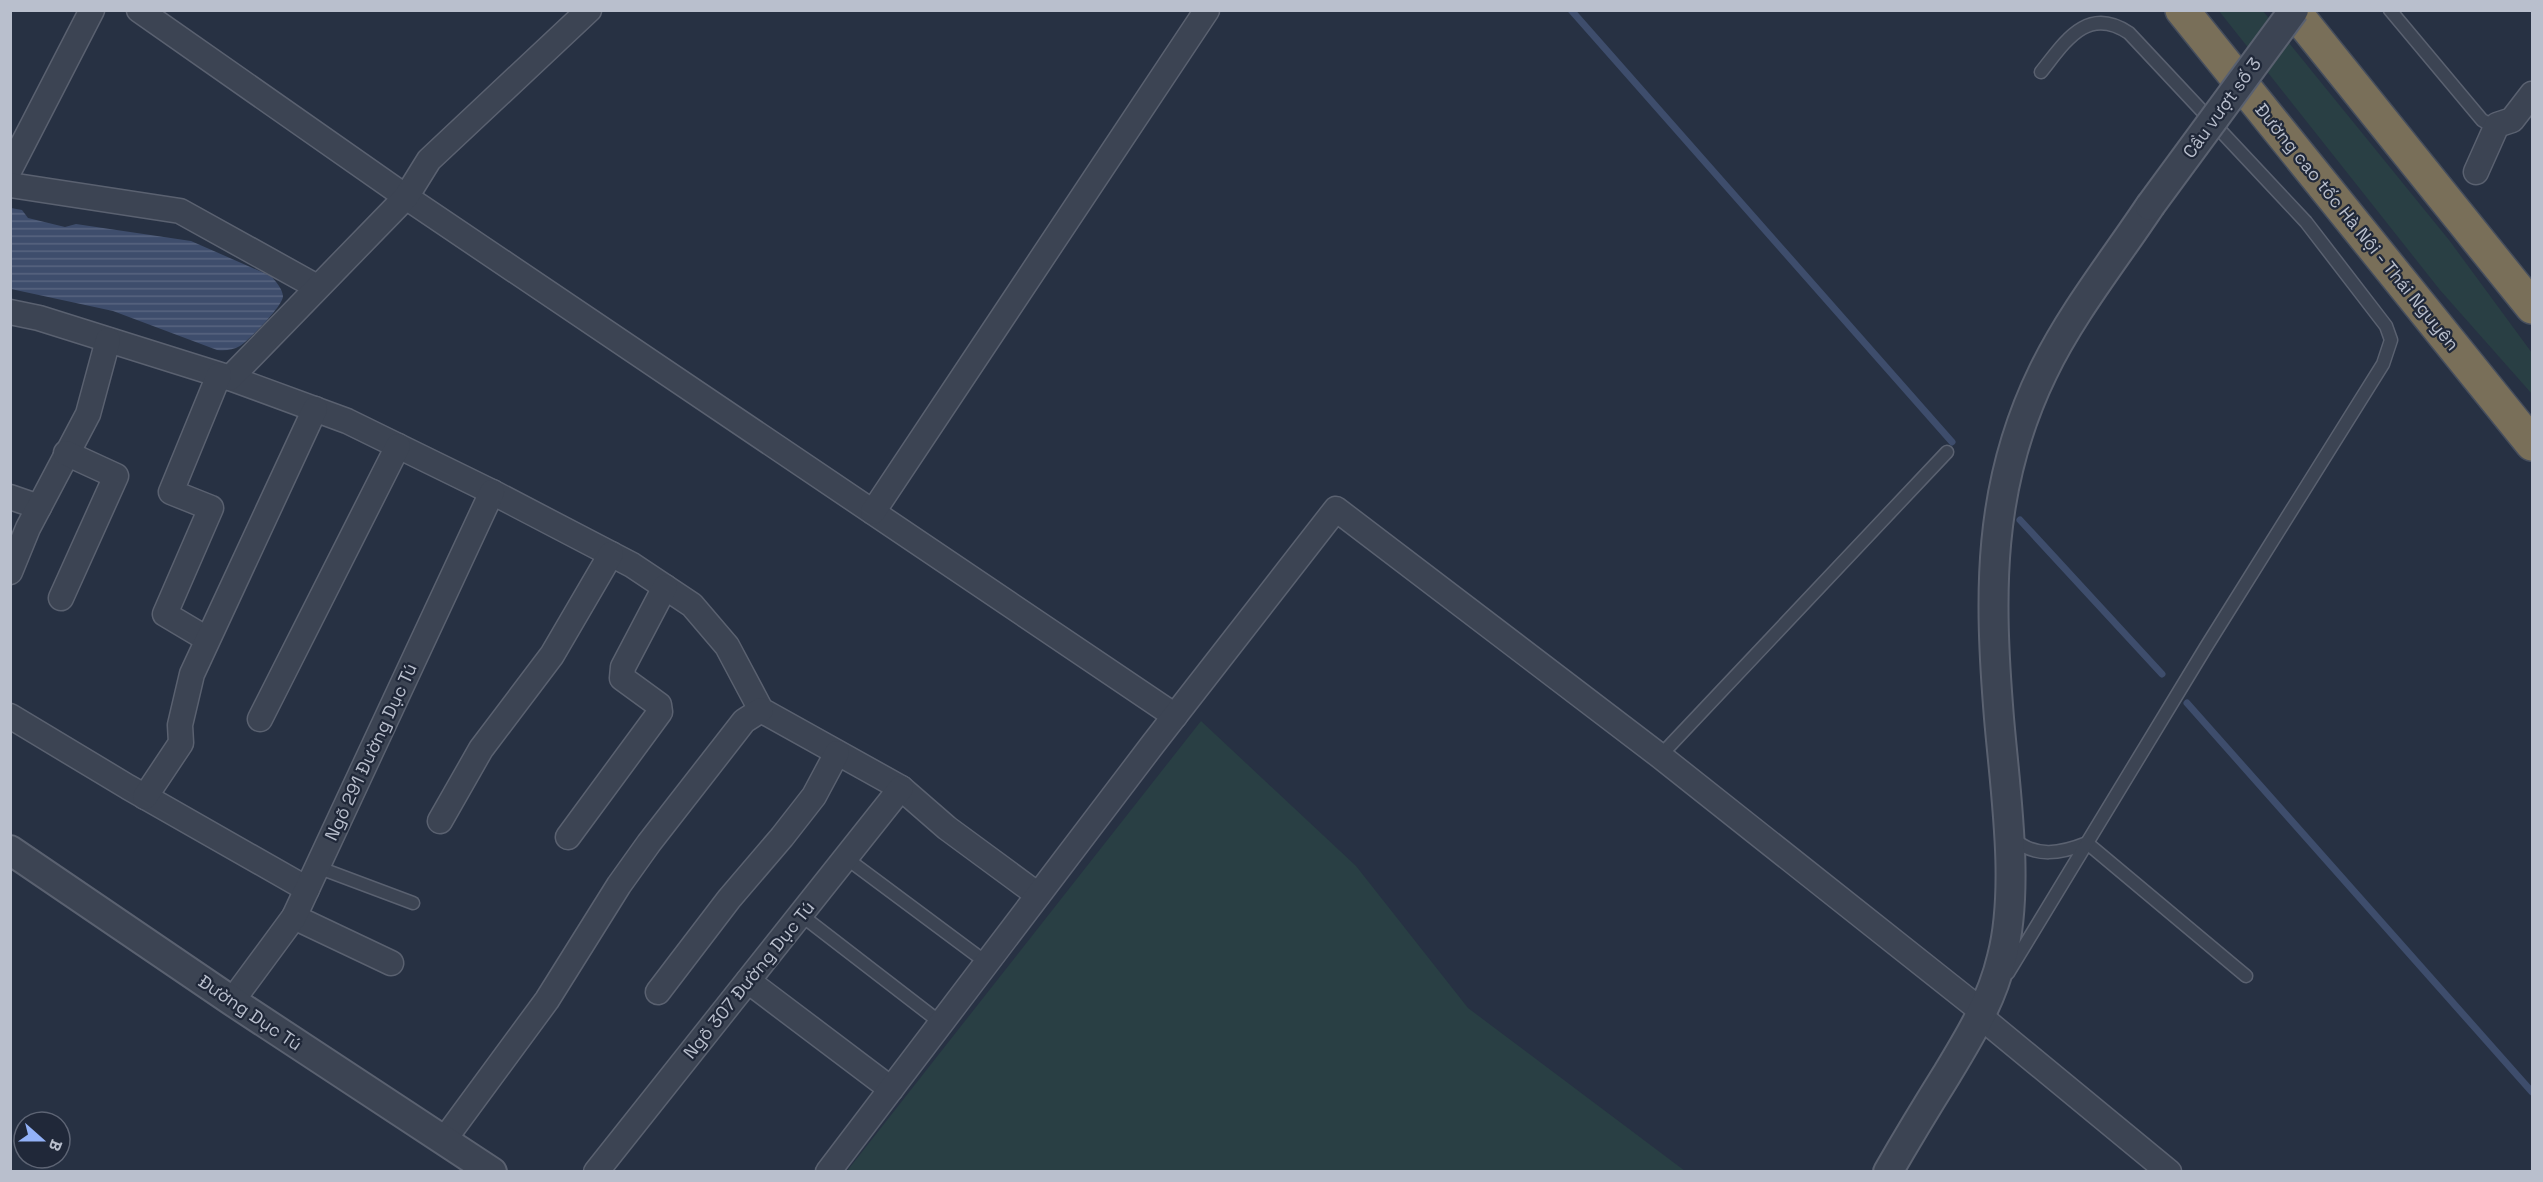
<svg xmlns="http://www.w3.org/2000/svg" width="2543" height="1182" viewBox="0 0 2543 1182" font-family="'Space Grotesk',sans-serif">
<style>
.green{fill:#293f44}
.water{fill:url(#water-rules)}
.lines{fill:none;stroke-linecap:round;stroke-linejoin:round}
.stream{stroke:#3e4d6c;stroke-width:7}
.service-casing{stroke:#5a6170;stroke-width:15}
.minor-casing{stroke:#5a6170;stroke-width:27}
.tertiary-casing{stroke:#5a6170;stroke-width:32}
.motorway-casing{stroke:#464e5d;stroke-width:36}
.service{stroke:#3c4453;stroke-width:12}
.minor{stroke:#3c4453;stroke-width:24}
.tertiary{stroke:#3c4453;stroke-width:28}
.motorway{stroke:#796f59;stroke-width:33}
.tertiary-bridge-casing{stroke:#5a6170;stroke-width:32;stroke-linecap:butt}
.tertiary-bridge{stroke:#3c4453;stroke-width:28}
.labels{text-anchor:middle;stroke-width:4.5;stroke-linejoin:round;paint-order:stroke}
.street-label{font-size:18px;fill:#b9bfcd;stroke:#202839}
</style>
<defs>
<pattern id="water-rules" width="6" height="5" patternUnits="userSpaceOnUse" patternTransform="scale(1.5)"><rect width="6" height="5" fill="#3e4d6c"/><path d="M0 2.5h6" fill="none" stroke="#586580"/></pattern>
</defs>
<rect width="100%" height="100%" fill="#273143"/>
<!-- green -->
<g class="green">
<polygon points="2219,11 2263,11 2449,240 2532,353 2532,394 2440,290"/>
<polygon points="1201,721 1356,866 1468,1008 1685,1171 847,1171"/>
</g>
<!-- water -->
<path class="water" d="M11,208l11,2 6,8 37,9 11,-3 115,17 80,35c5,6 11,12 12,20 0,10 -33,43 -43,50 -7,4 -15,5 -23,4l-104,-39 -102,-22z"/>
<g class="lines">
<!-- stream -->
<g class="stream">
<polyline points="1571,10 1952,442"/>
<polyline points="2020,520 2162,674"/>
<polyline points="2187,703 2532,1092"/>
</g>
<!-- service casing -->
<g class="service-casing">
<g id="service">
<polyline points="2390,10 2482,120 2492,126 2497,125"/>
<polyline points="1660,756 1947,452"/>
<path d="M2013,838c22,21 49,15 74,5l159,133"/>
<polyline points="846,858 987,963"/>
<polyline points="317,867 413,903"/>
<polyline points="801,915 941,1023"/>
<path d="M2008,973l198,-326 177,-283 8,-24 -5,-14 -80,-104 -177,-189c-42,-28 -64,9 -88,39"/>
</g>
</g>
<!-- minor casing -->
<g class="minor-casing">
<g id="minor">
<polyline points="139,10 406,197 1175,716"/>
<polyline points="10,169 92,10"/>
<polyline points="2476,172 2497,125 2512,120 2532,94"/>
<polyline points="10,185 180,211 317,287"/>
<polyline points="10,312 39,318 230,378 347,421 492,492 632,565 692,605 727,646 761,710 901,788 947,828 1038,895"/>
<polyline points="230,378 406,197 429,160 589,10"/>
<polyline points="10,497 39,507"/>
<polyline points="873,512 1207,10"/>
<polyline points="10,572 28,528 88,414 108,340"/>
<polyline points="61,598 116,476 66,453"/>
<polyline points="207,639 165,614 211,508 171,492 219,375"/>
<polyline points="10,716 128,787 307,889"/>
<polyline points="260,719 398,446"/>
<polyline points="145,797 181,743 180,725 192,674 315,409"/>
<polyline points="440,821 481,749 552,655 611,554"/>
<polyline points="568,837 660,712 659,705 622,678 623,667 665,587"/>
<polyline points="294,917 391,963"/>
<polyline points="748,981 891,1089"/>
<polyline points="658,992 729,899 782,837 814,796 837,753"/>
<polyline points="232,1001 294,917 492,492"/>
<polyline points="1981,1017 2169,1172"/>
<polyline points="444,1140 547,1000 619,885 649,843 744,721 761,710"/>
<polyline points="596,1172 901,788"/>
<polyline points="828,1172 1153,744 1336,509 1660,756 1984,1013"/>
</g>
</g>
<!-- tertiary casing -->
<g class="tertiary-casing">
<g id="tertiary">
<polyline points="10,850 232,1001 492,1172"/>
<path d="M1888,1172c19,-33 39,-66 59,-98 23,-38 45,-74 55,-117 18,-69 3,-168 -3,-239 -10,-123 -12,-231 44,-346 28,-58 71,-112 107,-166"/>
</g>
</g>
<!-- motorway casing -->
<g class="motorway-casing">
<g id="motorway">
<polyline points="2182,10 2532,444"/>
<polyline points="2293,10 2532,307"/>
</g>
</g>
<!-- service -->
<use href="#service" class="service"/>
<!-- minor -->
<use href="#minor" class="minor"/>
<!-- tertiary -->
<use href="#tertiary" class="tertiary"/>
<!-- motorway -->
<use href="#motorway" class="motorway"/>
<!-- tertiary-bridge casing -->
<g class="tertiary-bridge-casing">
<polyline id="tertiary-bridge" points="2150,206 2294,10"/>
</g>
<!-- tertiary-bridge -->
<use href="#tertiary-bridge" class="tertiary-bridge"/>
</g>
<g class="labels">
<!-- street labels -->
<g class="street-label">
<text transform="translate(2222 108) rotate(-54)" y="6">Cầu vượt số 3</text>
<text transform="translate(2357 227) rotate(51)" y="6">Đường cao tốc Hà Nội - Thái Nguyên</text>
<text transform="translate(371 752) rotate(-65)" y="6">Ngõ 291 Đường Dục Tú</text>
<text transform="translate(749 980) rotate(-51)" y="6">Ngõ 307 Đường Dục Tú</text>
<text transform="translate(250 1013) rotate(34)" y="6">Đường Dục Tú</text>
</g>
</g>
<!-- border -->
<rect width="2543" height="1182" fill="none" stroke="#b9bfcd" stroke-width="24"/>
<!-- north arrow -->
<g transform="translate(42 1140) rotate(111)"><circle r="28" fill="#202839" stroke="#5d6474" stroke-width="1.5"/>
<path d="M0-4.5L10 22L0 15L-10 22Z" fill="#93b2f8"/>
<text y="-9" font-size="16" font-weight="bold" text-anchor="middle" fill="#b9bfcd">B</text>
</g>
</svg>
